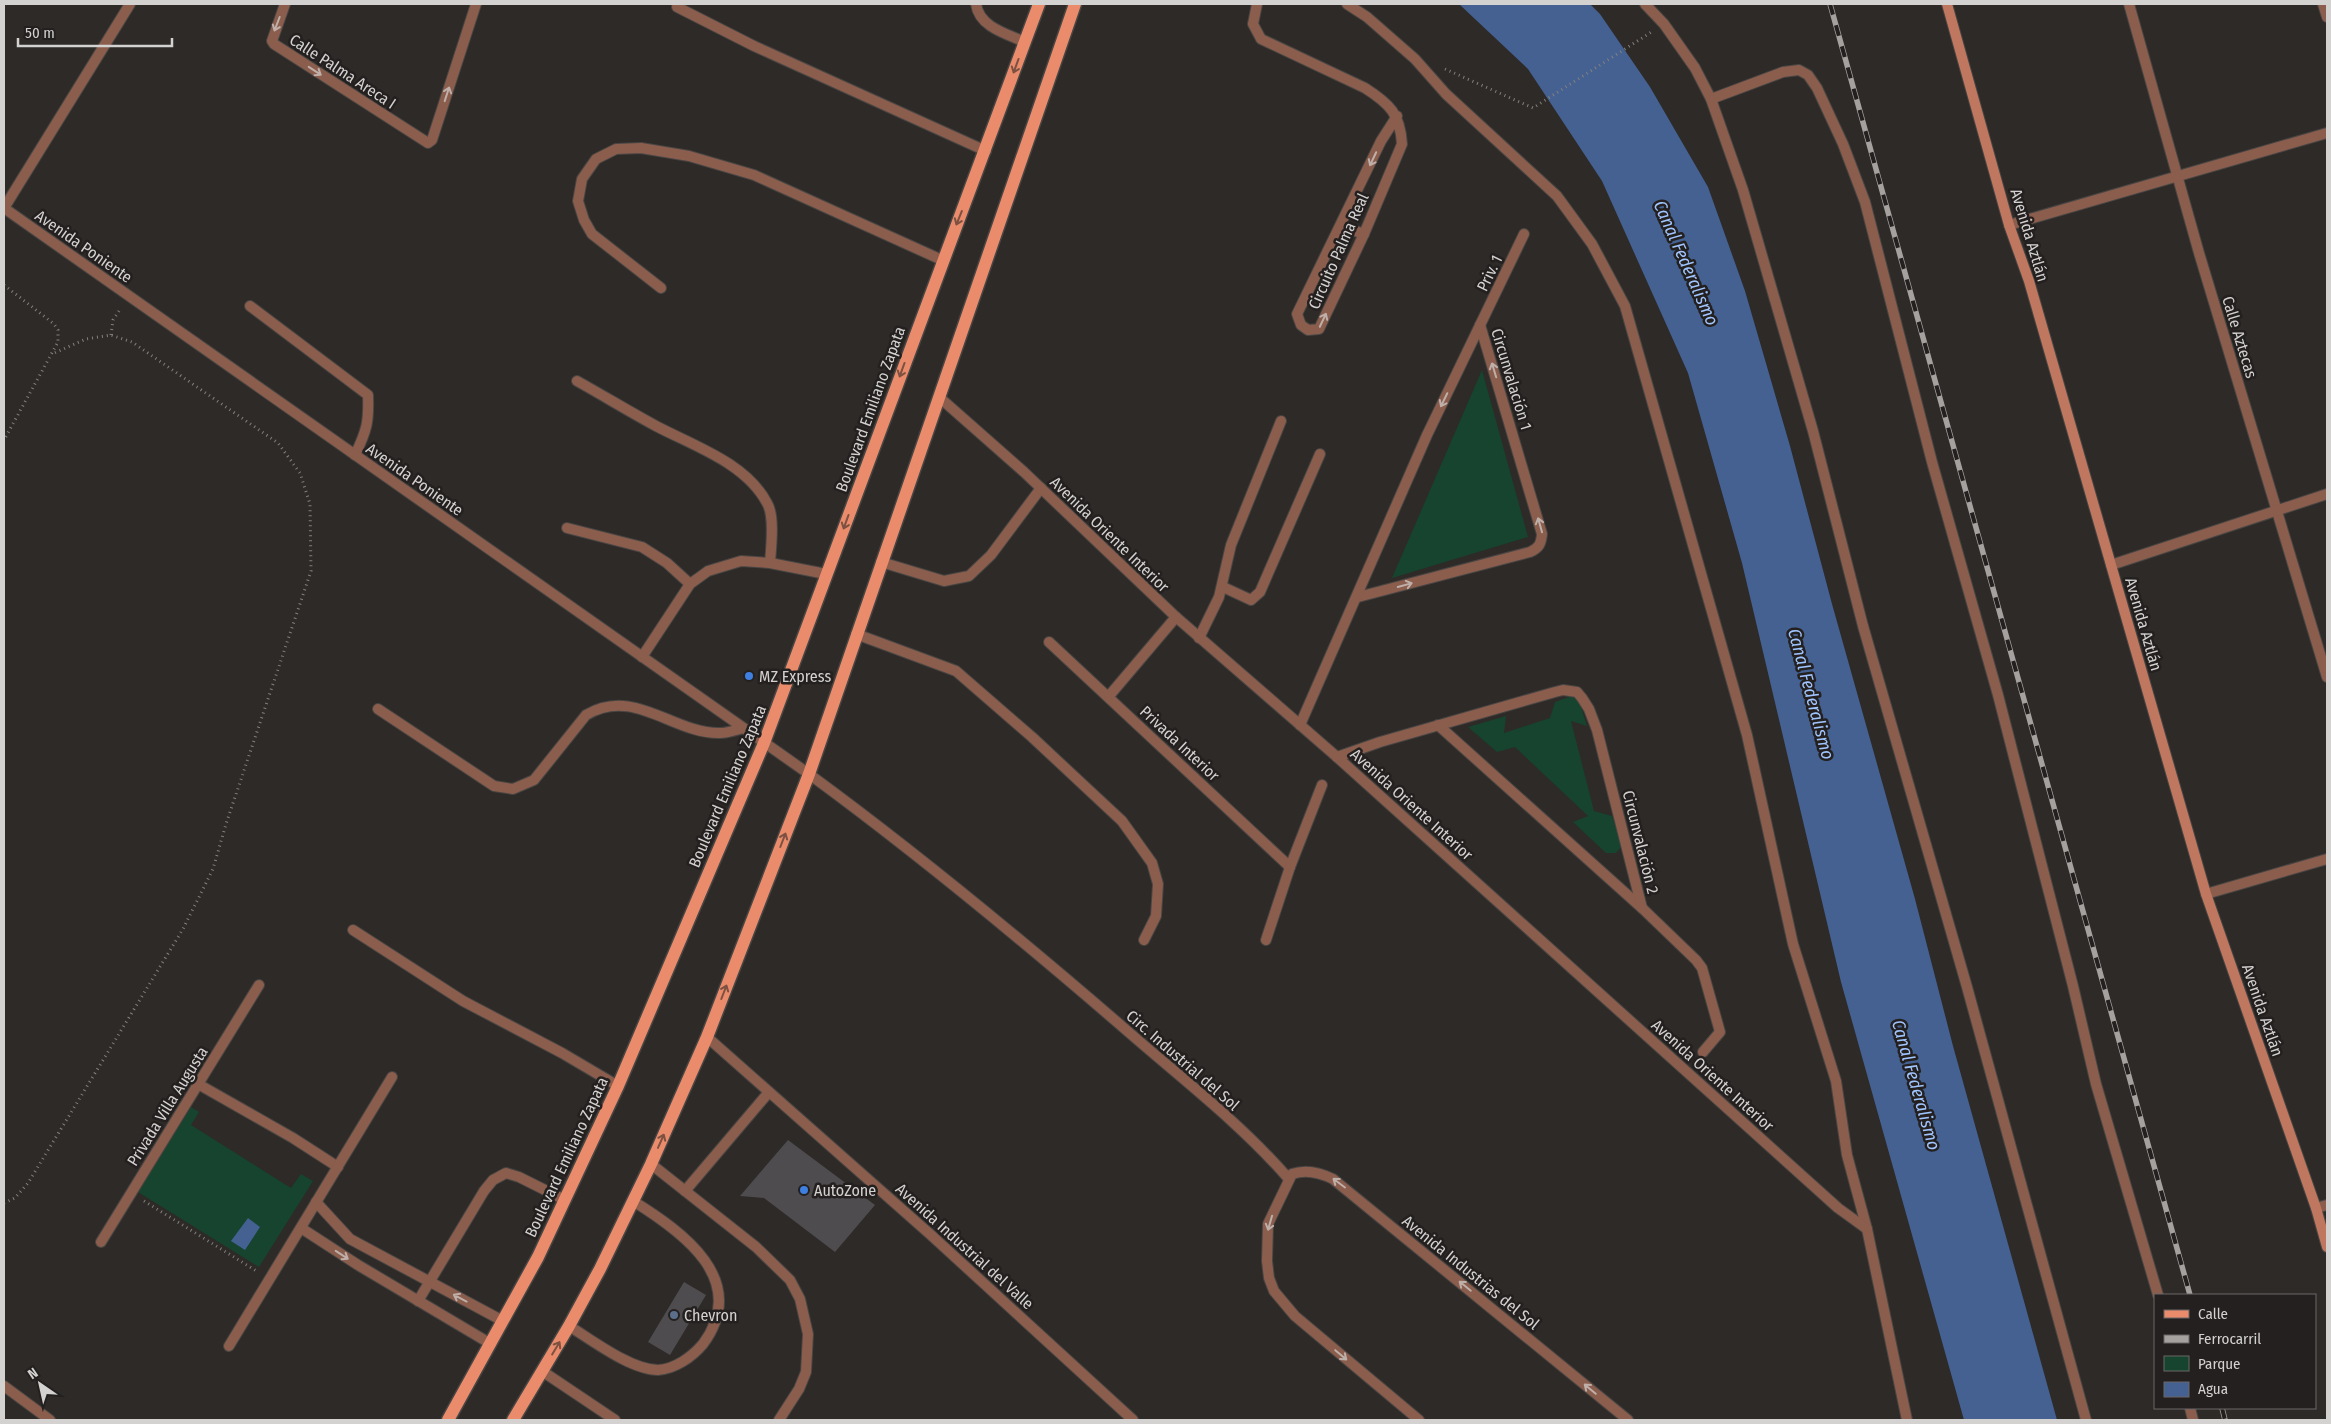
<svg xmlns="http://www.w3.org/2000/svg" width="2331" height="1424" viewBox="0 0 2331 1424" font-family="'Fira Sans Condensed',sans-serif">
<style>
.green{fill:#16442e}
.water{fill:#446192}
.building{fill:#4e4c4f}
.lines{fill:none;stroke-linecap:round;stroke-linejoin:round}
.service-casing{stroke:#484543;stroke-width:12}
.minor-casing{stroke:#484543;stroke-width:12}
.secondary-casing{stroke:#484543;stroke-width:12}
.primary-casing{stroke:#484543;stroke-width:15}
.path{stroke:#83817f;stroke-width:3;stroke-dasharray:1 4;stroke-linecap:butt}
.service{stroke:#8a5d4d;stroke-width:10}
.minor{stroke:#8a5d4d;stroke-width:10}
.secondary{stroke:#c0775f;stroke-width:10}
.primary{stroke:#ea8c6c;stroke-width:12}
.rail-casing{stroke:#a4a19f;stroke-width:5.5}
.rail{stroke:#23201f;stroke-width:4;stroke-dasharray:11;stroke-linecap:butt}
.oneway{stroke:#beafa9}
.oneway2{stroke:#7d5142}
.shop-dot{fill:#3f7fe0;stroke:#23201f;stroke-width:2}
.service-dot{fill:#5c6f8a;stroke:#23201f;stroke-width:2}
.labels{text-anchor:middle;stroke-width:5;stroke-linejoin:round;paint-order:stroke}
.street-label{font-size:16px;fill:#d4d2d0;stroke:#23201f}
.poi-label{font-size:16px;fill:#d4d2d0;stroke:#23201f;text-anchor:start}
.water-label{font-size:18px;font-style:italic;fill:#a0c4ff;stroke:#23201f}
</style>
<rect width="100%" height="100%" fill="#2d2a28"/>
<!-- green -->
<g class="green">
<polygon points="1482,370 1528,537 1392,578"/>
<polygon points="1577,694 1587,726 1571,721 1594,811 1612,816 1622,846 1616,853 1606,853 1573,822 1588,816 1515,747 1497,752 1468,727 1506,716 1504,733 1550,718 1555,702"/>
<polygon points="191,1107 199,1112 191,1125 291,1188 301,1174 313,1181 259,1267 138,1192"/>
</g>
<!-- water -->
<g class="water">
<polygon points="1459,4 1590,4 1600,14 1650,87 1708,187 1745,291 1790,446 1832,604 1915,899 1953,1046 2057,1420 1964,1420 1841,982 1742,563 1688,373 1602,181 1528,69"/>
<polygon points="248,1218 260,1227 245,1250 231,1241"/>
</g>
<!-- building -->
<g class="building">
<polygon points="788,1140 875,1205 835,1252 764,1198 740,1196"/>
<polygon points="684,1282 706,1295 670,1355 648,1342"/>
</g>
<g class="lines">
<!-- service casing -->
<g class="service-casing">
<g id="service">
<path d="M976,4c3,23 31,30 49,38"/>
<polyline points="1645,4 1664,24 1695,68 1711,99 1743,190 1813,431 1863,626 1967,987 2086,1420"/>
<polyline points="677,7 754,46 986,151"/>
<polyline points="1711,99 1783,72 1799,70 1808,75 1817,88 1843,144 1865,202 1932,462 1998,695 2073,986 2096,1084 2158,1295"/>
<polyline points="661,288 592,234 584,220 578,201 582,179 596,159 616,149 641,148 689,156 754,175 942,260"/>
<path d="M250,306l118,89c1,27 -1,35 -13,60"/>
<path d="M577,381c27,15 53,31 79,45 38,20 90,37 111,77 8,13 4,45 3,60"/>
<polyline points="567,528 642,547 667,563 690,584"/>
<polyline points="881,562 944,581 969,576 991,555 1041,488"/>
<polyline points="1223,587 1251,600 1260,592 1320,454"/>
<polyline points="856,634 956,671 1032,737 1122,821 1152,863 1158,884 1156,916 1144,940"/>
<polyline points="1199,638 1219,597 1231,545 1281,421"/>
<polyline points="642,657 690,584 708,571 741,561 770,563 826,574"/>
<path d="M378,709l116,77 19,3 21,-9 52,-65c48,-29 87,19 134,18 7,0 16,-3 23,-5"/>
<path d="M809,774c112,82 218,170 323,261 53,46 110,90 156,143"/>
<polyline points="353,930 463,1001 562,1053 618,1086"/>
<polyline points="651,1164 756,1247 790,1280 800,1299 808,1334 806,1372 799,1389 779,1420"/>
<polyline points="685,1191 769,1092"/>
<polyline points="418,1301 484,1191 493,1180 506,1173 519,1177 565,1200"/>
<path d="M569,1326c23,14 62,44 89,44 17,-1 34,-13 45,-26 47,-64 -20,-112 -70,-143"/>
<polyline points="542,1371 615,1420"/>
<polyline points="4,1386 50,1420"/>
<polyline points="2190,1408 2193,1420"/>
<path d="M1419,1420l-124,-104 -21,-25 -5,-13 -2,-17 1,-37 24,-50c14,-5 27,-2 41,5l295,241"/>
</g>
</g>
<!-- minor casing -->
<g class="minor-casing">
<g id="minor">
<polyline points="285,4 272,41 274,44 428,143 432,140 476,4"/>
<path d="M1257,4l-4,20 8,15 104,49c25,16 35,26 37,56l-38,90 -45,95 -11,1 -7,-5 -4,-11 84,-173 16,-25"/>
<polyline points="1347,4 1367,17 1415,59 1446,94 1557,196 1592,244 1625,306 1747,735 1793,944 1836,1081 1847,1155 1867,1229 1907,1420"/>
<polyline points="2129,4 2199,253 2327,677"/>
<polyline points="2323,4 2327,17"/>
<polyline points="4,208 809,774"/>
<polyline points="4,208 130,4"/>
<polyline points="2009,225 2327,133"/>
<polyline points="1341,226 1364,234"/>
<polyline points="939,397 1024,472 1176,617 1337,757 1838,1208 1867,1229"/>
<polyline points="2111,565 2327,494"/>
<path d="M1358,597l172,-45c9,-4 11,-8 12,-18l-62,-209"/>
<polyline points="1049,642 1290,867"/>
<polyline points="1109,696 1176,617"/>
<polyline points="1300,725 1427,435 1524,234"/>
<polyline points="1438,725 1642,908 1696,960 1702,968 1720,1032 1703,1052"/>
<polyline points="1337,757 1380,742 1555,692 1563,690 1577,692 1582,698 1589,709 1597,730 1642,908"/>
<polyline points="2206,894 2327,859"/>
<polyline points="1266,940 1290,867 1322,785"/>
<polyline points="707,1037 931,1235 1133,1420"/>
<polyline points="198,1084 293,1138 338,1167"/>
<polyline points="316,1202 350,1239 503,1321"/>
<polyline points="2316,1208 2327,1205"/>
<polyline points="301,1228 358,1265 491,1344"/>
<polyline points="101,1242 259,985"/>
<polyline points="229,1346 392,1077"/>
</g>
</g>
<!-- secondary casing -->
<g class="secondary-casing">
<polyline id="secondary" points="1947,4 2009,225 2029,281 2206,894 2316,1208 2327,1247"/>
</g>
<!-- primary casing -->
<g class="primary-casing">
<g id="primary">
<polyline points="448,1420 538,1257 618,1086 764,743 1039,4"/>
<polyline points="513,1420 569,1326 600,1269 651,1164 707,1037 809,774 1075,4"/>
</g>
</g>
<!-- path -->
<g class="path">
<polyline points="1445,69 1533,108 1653,31"/>
<polyline points="4,285 54,324 58,330 58,342 4,440"/>
<polyline points="111,335 113,320 121,308"/>
<polyline points="144,1201 258,1272"/>
<polyline points="4,1203 15,1198 28,1183 183,929 213,869 226,824 311,571 310,504 300,473 278,443 132,342 111,335 86,339 52,354"/>
</g>
<!-- service -->
<use href="#service" class="service"/>
<!-- minor -->
<use href="#minor" class="minor"/>
<!-- secondary -->
<use href="#secondary" class="secondary"/>
<!-- primary -->
<use href="#primary" class="primary"/>
<!-- rail casing -->
<g class="rail-casing">
<g id="rail">
<polyline points="1830,4 2190,1295"/>
<polyline points="2222,1408 2225,1420"/>
</g>
</g>
<!-- rail -->
<use href="#rail" class="rail"/>
</g>
<!-- one-way arrows -->
<defs><path id="oneway-shaft" d="M-6 0H5M1.5-3L5.5 0L1.5 3" fill="none" stroke-width="1.6" stroke-linecap="round" stroke-linejoin="round" transform="scale(1.25)"/></defs>
<g class="oneway">
<use href="#oneway-shaft" transform="translate(277 24) rotate(111)"/>
<use href="#oneway-shaft" transform="translate(315 71) rotate(33)"/>
<use href="#oneway-shaft" transform="translate(447 94) rotate(-72)"/>
<use href="#oneway-shaft" transform="translate(1373 159) rotate(115)"/>
<use href="#oneway-shaft" transform="translate(1323 320) rotate(-65)"/>
<use href="#oneway-shaft" transform="translate(1494 370) rotate(-107)"/>
<use href="#oneway-shaft" transform="translate(1444 400) rotate(116)"/>
<use href="#oneway-shaft" transform="translate(1540 525) rotate(-106)"/>
<use href="#oneway-shaft" transform="translate(1405 585) rotate(-15)"/>
<use href="#oneway-shaft" transform="translate(1339 1183) rotate(-143)"/>
<use href="#oneway-shaft" transform="translate(1270 1223) rotate(106)"/>
<use href="#oneway-shaft" transform="translate(342 1255) rotate(33)"/>
<use href="#oneway-shaft" transform="translate(1465 1286) rotate(-141)"/>
<use href="#oneway-shaft" transform="translate(460 1298) rotate(-152)"/>
<use href="#oneway-shaft" transform="translate(1341 1355) rotate(40)"/>
<use href="#oneway-shaft" transform="translate(1590 1389) rotate(-140)"/>
</g>
<g class="oneway2">
<use href="#oneway-shaft" transform="translate(1016 66) rotate(110)"/>
<use href="#oneway-shaft" transform="translate(959 218) rotate(112)"/>
<use href="#oneway-shaft" transform="translate(902 370) rotate(110)"/>
<use href="#oneway-shaft" transform="translate(846 522) rotate(110)"/>
<use href="#oneway-shaft" transform="translate(783 840) rotate(-69)"/>
<use href="#oneway-shaft" transform="translate(724 992) rotate(-69)"/>
<use href="#oneway-shaft" transform="translate(661 1141) rotate(-66)"/>
<use href="#oneway-shaft" transform="translate(556 1348) rotate(-59)"/>
</g>
<!-- markers -->
<g class="shop-dot">
<circle cx="749" cy="676" r="5"/>
<circle cx="804" cy="1190" r="5"/>
</g>
<circle class="service-dot" cx="674" cy="1315" r="5"/>
<g class="labels">
<!-- street labels -->
<g class="street-label">
<text transform="translate(343 71) rotate(33)" y="6">Calle Palma Areca I</text>
<text transform="translate(2030 235) rotate(73)" y="6">Avenida Aztlán</text>
<text transform="translate(84 246) rotate(35)" y="6">Avenida Poniente</text>
<text transform="translate(1338 251) rotate(-66)" y="6">Circuito Palma Real</text>
<text transform="translate(1489 273) rotate(-64)" y="6">Priv. 1</text>
<text transform="translate(2240 337) rotate(73)" y="6">Calle Aztecas</text>
<text transform="translate(1512 379) rotate(73)" y="6">Circunvalación 1</text>
<text transform="translate(870 409) rotate(-70)" y="6">Boulevard Emiliano Zapata</text>
<text transform="translate(415 479) rotate(35)" y="6">Avenida Poniente</text>
<text transform="translate(1110 534) rotate(44)" y="6">Avenida Oriente Interior</text>
<text transform="translate(2144 624) rotate(74)" y="6">Avenida Aztlán</text>
<text transform="translate(1180 743) rotate(43)" y="6">Privada Interior</text>
<text transform="translate(727 786) rotate(-67)" y="6">Boulevard Emiliano Zapata</text>
<text transform="translate(1412 804) rotate(42)" y="6">Avenida Oriente Interior</text>
<text transform="translate(1641 842) rotate(76)" y="6">Circunvalación 2</text>
<text transform="translate(2263 1010) rotate(71)" y="6">Avenida Aztlán</text>
<text transform="translate(1183 1060) rotate(41)" y="6">Circ. Industrial del Sol</text>
<text transform="translate(1713 1075) rotate(42)" y="6">Avenida Oriente Interior</text>
<text transform="translate(167 1106) rotate(-58)" y="6">Privada Villa Augusta</text>
<text transform="translate(566 1157) rotate(-65)" y="6">Boulevard Emiliano Zapata</text>
<text transform="translate(965 1246) rotate(42)" y="6">Avenida Industrial del Valle</text>
<text transform="translate(1471 1272) rotate(39)" y="6">Avenida Industrias del Sol</text>
</g>
<!-- poi labels -->
<g class="poi-label">
<text x="759" y="682">MZ Express</text>
<text x="814" y="1196">AutoZone</text>
<text x="684" y="1321">Chevron</text>
</g>
<!-- water labels -->
<g class="water-label">
<text transform="translate(1686 263) rotate(66)" y="6">Canal Federalismo</text>
<text transform="translate(1811 694) rotate(75)" y="6">Canal Federalismo</text>
<text transform="translate(1916 1085) rotate(74)" y="6">Canal Federalismo</text>
</g>
</g>
<!-- border -->
<rect width="2331" height="1424" fill="none" stroke="#d4d2d0" stroke-width="10"/>
<!-- legend -->
<rect x="2154" y="1294" width="162" height="115" fill="#23201f" stroke="#6a6766"/>
<rect x="2164" y="1310" width="25" height="8" fill="#ea8c6c" stroke="#6a6766"/>
<text x="2198" y="1319" font-size="15" fill="#d4d2d0">Calle</text>
<rect x="2164" y="1335" width="25" height="8" fill="#a4a19f" stroke="#6a6766"/>
<text x="2198" y="1344" font-size="15" fill="#d4d2d0">Ferrocarril</text>
<rect x="2164" y="1356" width="25" height="15" fill="#16442e" stroke="#6a6766"/>
<text x="2198" y="1369" font-size="15" fill="#d4d2d0">Parque</text>
<rect x="2164" y="1382" width="25" height="15" fill="#446192" stroke="#6a6766"/>
<text x="2198" y="1394" font-size="15" fill="#d4d2d0">Agua</text>
<!-- north arrow -->
<g transform="translate(40 1384) rotate(326)" stroke="#23201f" stroke-width="4" paint-order="stroke">
<path d="M0-4L9 19L0 12L-9 19Z" fill="#d4d2d0"/>
<text y="-8" font-size="14" font-weight="bold" text-anchor="middle" fill="#d4d2d0">N</text>
</g>
<!-- scale -->
<path d="M18 38v8h154v-8" fill="none" stroke="#d4d2d0" stroke-width="2.5"/>
<text x="25" y="38" font-size="15" fill="#d4d2d0" stroke="#23201f" stroke-width="4" paint-order="stroke">50 m</text>
</svg>
